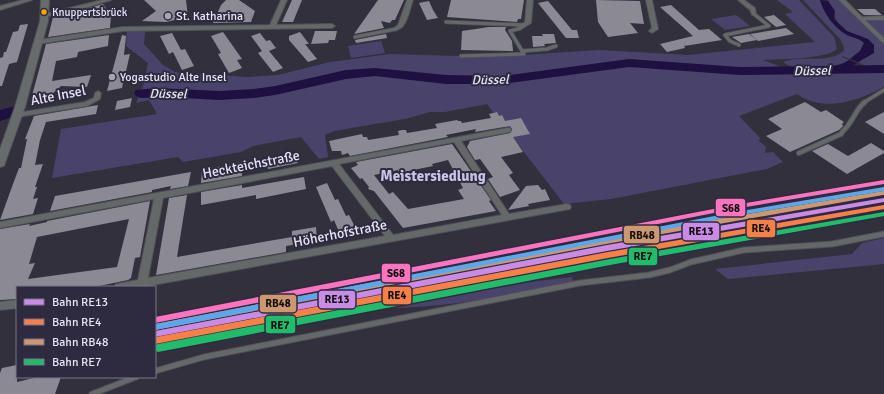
<svg xmlns="http://www.w3.org/2000/svg" width="884" height="394" viewBox="0 0 884 394" font-family="Signika,sans-serif">
<style>
.green{fill:#49436c}
.water{fill:#1e1041}
.lines{fill:none;stroke-linecap:round;stroke-linejoin:round}
.river{fill:#1e1041;fill-rule:evenodd}
.building{fill:#8a8994;fill-rule:evenodd}
.service-far2-casing{stroke:#504e58;stroke-width:4.5}
.service-far1-casing{stroke:#504e58;stroke-width:6}
.service-casing{stroke:#504e58;stroke-width:7}
.minor-casing{stroke:#504e58;stroke-width:2}
.secondary-casing{stroke:#504e58;stroke-width:2}
.service-far2{stroke:#646868;stroke-width:3}
.service-far1{stroke:#646868;stroke-width:4}
.service{stroke:#646868;stroke-width:5}
.minor{fill:#646868;fill-rule:evenodd}
.secondary{fill:#676b6c;fill-rule:evenodd}
.rail-far1{stroke:#696b6f;stroke-width:3;stroke-dasharray:6 6;stroke-linecap:butt}
.rail{stroke:#696b6f;stroke-width:3.5;stroke-dasharray:8 8;stroke-linecap:butt}
.rail-1-casing{stroke:#2e2b41;stroke-width:3}
.rail-2-casing{stroke:#2e2b41;stroke-width:3}
.rail-3-casing{stroke:#2e2b41;stroke-width:3}
.rail-4-casing{stroke:#2e2b41;stroke-width:3}
.rail-5-casing{stroke:#2e2b41;stroke-width:3}
.rail-6-casing{stroke:#2e2b41;stroke-width:3}
.rail-1{fill:#ca8be6;fill-rule:evenodd}
.rail-2{fill:#f78048;fill-rule:evenodd}
.rail-3{fill:#cd976f;fill-rule:evenodd}
.rail-4{fill:#20bc6c;fill-rule:evenodd}
.rail-5{fill:#fc73be;fill-rule:evenodd}
.rail-6{fill:#5aa8eb;fill-rule:evenodd}
.bus-dot{fill:#f7a600;stroke:#2e2b41;stroke-width:1.5}
.poi-dot{fill:#a7a5b3;stroke:#2e2b41;stroke-width:1.5}
.labels{text-anchor:middle;stroke-width:4;stroke-linejoin:round;paint-order:stroke}
.far-bus-label{font-size:11px;fill:#e6e4f3;stroke:#2e2b41;text-anchor:start}
.far-poi-label{font-size:12px;fill:#e6e4f3;stroke:#2e2b41;text-anchor:start}
.far-water-label{font-size:13px;font-style:italic;fill:#e3e1f3;stroke:#2e2b41}
.street-label{font-size:14px;fill:#e6e4f3;stroke:#2e2b41}
.neighbourhood-label{font-size:15px;font-weight:bold;fill:#c8c5e2;stroke:#2e2b41}
.line-badge{stroke:#2e2b41;stroke-width:1.5}
.pale-badge-label{font-size:11px;text-anchor:middle;font-weight:bold;fill:#111}
</style>
<rect width="100%" height="100%" fill="#32303c"/>
<!-- green -->
<g class="green">
<path d="M777,0h22l35,37 3,12c-9,10 -58,10 -74,11l21,8h-62l-66,-5 -50,1 -71,12 -44,4h-31l-71,-8 -26,-1 -22,3 -45,12 -35,6 -44,3 -62,-4 -14,1 3,-9 4,-20 -22,-17 1,-16 21,-1 -3,4 -1,11 19,21 12,7 7,1 65,4 31,-2 52,-13 60,-8 103,3 106,-7 89,5 127,-13 -30,-28 8,-2z"/>
<path d="M803,0h17c6,13 12,27 26,34 6,3 12,4 17,8l1,1 -4,8 -10,8 -8,-3v1l7,3c-9,7 -44,10 -55,7 -4,0 -8,-3 -11,-5 18,-8 43,3 61,-11v-4l-4,-8z"/>
<path d="M828,0h13l43,42v25h-17l-9,-5 14,-8 2,-9c-11,-11 -21,-7 -30,-16 -12,-10 -8,-17 -16,-29z"/>
<polygon points="736,15 750,26 725,30 711,19"/>
<polygon points="864,20 884,20 884,37"/>
<polygon points="381,41 385,53 351,58 348,46"/>
<path d="M629,64l29,1 61,6 76,1 8,3h8l-7,-3 59,-1 5,2h16v14c-27,14 -60,26 -87,7l-58,22 21,22 -1,3 7,6 -1,6 8,-1 10,10 -16,7 -156,30 -47,5 -77,-100 -42,8h-15l-25,7 -71,12 -9,4 3,22 -9,2 -18,-22 -48,9 -12,6 -58,10 -5,-5 -126,21 9,-49 96,-15 -8,-14 -13,3 4,-10c24,-1 48,4 72,3 19,0 37,-1 55,-4 34,-3 66,-19 100,-20 24,0 46,4 70,7 22,3 44,3 66,2 42,-3 84,-14 126,-17z"/>
<polygon points="884,238 884,264 728,279 715,269 852,254 862,243"/>
<path d="M572,277l1,4c-58,15 -116,24 -176,27l-4,-7 58,-10z"/>
</g>
<!-- water -->
<g class="water">
<path d="M820,0l8,1 7,10 -1,8 13,12 21,8 6,6v8l-16,9 -8,-3 10,-8 4,-8c-5,-5 -11,-5 -17,-8 -13,-7 -24,-23 -27,-35z"/>
<path d="M849,60l8,3 -8,5 14,-1 3,4 -62,1 -10,-4c17,-1 41,3 55,-8z"/>
</g>
<g class="lines">
<!-- river -->
<g class="river">
<polygon points="629,59 740,67 884,65 884,73 740,75 629,67 502,84 446,84 375,76 346,79 275,95 254,98 219,100 165,97 141,98 136,96 134,93 136,90 157,88 219,91 254,89 275,86 346,70 375,68 446,75 502,76"/>
<polygon points="11,107 16,108 19,112 16,116 0,121 0,110"/>
</g>
</g>
<!-- building -->
<g class="building">
<polygon points="144,0 186,0 188,17 166,22 142,21 156,11"/>
<polygon points="226,0 239,0 255,11 251,22 213,23 221,5"/>
<polygon points="292,0 302,0 293,22 282,22"/>
<polygon points="378,0 404,0 395,20 392,20 390,23 381,21 384,28 354,34"/>
<polygon points="451,0 524,0 521,19 518,19 517,22 447,17"/>
<polygon points="596,0 640,1 644,24 630,23 638,33 608,37 598,22"/>
<polygon points="429,1 433,10 438,18 427,20 419,3"/>
<polygon points="548,1 572,30 577,30 579,38 566,38 538,3"/>
<polygon points="103,4 111,15 110,28 48,37 53,17 55,16 72,12 71,13"/>
<polygon points="671,5 699,30 709,29 722,40 684,46 685,48 667,52 660,44 693,36 660,7"/>
<polygon points="857,9 875,9 882,15 864,15"/>
<polygon points="774,15 786,25 776,27 764,17"/>
<polygon points="28,24 17,62 9,64 2,86 0,86 0,58 3,57 4,52 6,52 13,32 18,31 20,25"/>
<polygon points="489,27 506,27 505,30 512,41 513,51 461,50 462,31"/>
<polygon points="786,28 794,34 758,41 750,34"/>
<polygon points="315,31 337,31 335,40 329,40 328,43 311,44"/>
<polygon points="223,32 242,59 237,60 242,68 229,73 218,54 221,53 211,36"/>
<polygon points="300,32 309,44 305,44 317,59 308,62 289,40 289,36"/>
<polygon points="172,33 181,50 185,49 194,66 182,70 173,52 169,54 160,36"/>
<polygon points="260,33 266,41 270,40 276,48 269,51 283,68 273,72 258,53 262,51 251,36"/>
<polygon points="386,34 387,38 356,43 355,40"/>
<polygon points="542,34 554,34 556,43 544,44 545,46 533,47 532,36 543,36"/>
<polygon points="749,34 757,40 741,43 732,37"/>
<polygon points="109,35 108,46 78,52 77,57 56,61 52,81 91,75 87,87 61,86 40,105 30,103 46,44"/>
<polygon points="122,35 126,36 124,55 130,54 122,88 107,91"/>
<polygon points="132,98 130,107 115,110 117,101"/>
<polygon points="805,102 821,112 826,110 844,122 842,124 843,126 839,130 790,152 766,136 782,129 768,119"/>
<polygon points="98,105 96,114 46,122 40,140 35,165 43,164 35,187 37,187 33,199 38,198 33,214 0,220 13,184 19,168 21,168 27,139 25,139 34,116"/>
<polygon points="497,112 499,116 502,115 505,121 521,118 530,134 513,137 523,152 501,157 513,173 509,175 520,190 500,197 488,179 493,177 480,159 475,160 467,147 470,141 510,133 512,129 510,126 475,132 476,129 446,135 448,137 350,156 348,153 342,155 341,151 332,151 329,141 362,134 363,137 367,137 368,140 399,135 398,131 402,130 406,130 407,133 437,128 435,124 457,120 458,121 461,121 462,123 491,118 489,114"/>
<polygon points="884,112 884,134 865,122"/>
<polygon points="871,143 884,151 884,153 847,174 812,151 828,144 848,156"/>
<path d="M452,144l39,56 -2,1 7,10 -93,17 -29,-37 -6,-2 1,-2 -7,-9 -2,1 -9,-11 7,-3 -2,-3zM448,160l15,28 -5,2 6,9 -56,10 -15,-17 -4,2 -15,-19 24,-5 1,3 34,-7 -1,-2z"/>
<polygon points="296,153 298,163 268,169 267,158"/>
<polygon points="242,162 242,176 201,183 202,170"/>
<polygon points="191,172 188,186 170,189 171,186 152,190 152,192 50,211 55,196"/>
<polygon points="304,177 306,189 256,199 256,195 201,205 201,192 242,185 242,188"/>
<polygon points="327,183 335,200 338,199 346,216 349,215 358,233 342,239 334,220 331,222 316,187"/>
<polygon points="538,185 542,190 545,189 550,200 528,204 529,206 508,210 526,186"/>
<polygon points="187,195 177,257 292,237 292,231 316,227 317,241 286,246 286,252 156,275 169,198"/>
<path d="M150,201l-10,56 -5,1 -4,20 -3,2 -34,7h-77v12l-17,1v-71l30,-5 -1,2 18,-4v-1zM129,219l-12,48 -89,12 7,-16 -6,1 8,-27z"/>
<polygon points="17,365 17,382 38,377 61,377 55,394 0,394 0,373 2,368"/>
</g>
<g class="lines">
<!-- service-far2 casing -->
<g class="service-far2-casing">
<g id="service-far2">
<polyline points="446,22 525,25"/>
<polyline points="355,37 396,29"/>
<polyline points="739,45 730,41 725,35 769,26 754,14"/>
<polyline points="522,51 547,49 556,46"/>
<polyline points="461,56 524,54 510,31 518,29"/>
<polyline points="863,103 884,90"/>
</g>
</g>
<!-- service-far1 casing -->
<g class="service-far1-casing">
<path id="service-far1" d="M799,153l42,-19c3,-5 6,-6 8,-10 6,-8 8,-16 16,-22"/>
</g>
<!-- service casing -->
<g class="service-casing">
<g id="service">
<polyline points="155,371 204,357 580,283 649,275 670,270 691,262 744,250 832,244 884,234"/>
<polyline points="92,394 136,377"/>
</g>
</g>
<!-- minor casing -->
<g class="minor-casing">
<g id="minor">
<polygon points="23,0 32,0 0,10 0,6"/>
<polygon points="102,0 111,0 88,7 44,17 41,15"/>
<polygon points="281,0 287,0 276,25 332,24 335,26 332,28 123,31 38,44 35,42 38,40 123,27 270,25"/>
<path d="M407,0h6c-4,10 -6,31 -19,30v-2l4,-3z"/>
<polygon points="527,0 533,0 531,23 520,30 516,30 516,28 525,22"/>
<polygon points="646,0 652,0 658,29 652,33 649,31 652,28"/>
<polygon points="738,0 744,0 755,8 756,15 752,15 750,10"/>
<polygon points="839,0 845,0 862,17 884,16 884,20 865,20 884,38 884,43 882,42"/>
<polygon points="98,91 101,93 100,99 87,106 17,117 14,115 17,113 85,102 94,98 95,93"/>
<path d="M507,128h3l1,2 -1,2 -49,9 48,73 58,-10 3,1 1,2 -1,2 -428,78h-28l2,-3 22,-4 16,-81 -154,29v-6zM454,142l48,73 -109,20 -54,-71zM332,166l53,70 -237,42 15,-80z"/>
<polygon points="17,300 17,308 0,310 0,302"/>
</g>
</g>
<!-- secondary casing -->
<g class="secondary-casing">
<polygon id="secondary" points="41,0 49,0 48,21 25,107 5,163 4,166 0,167 0,149 15,107 40,21"/>
</g>
<!-- service-far2 -->
<use href="#service-far2" class="service-far2"/>
<!-- service-far1 -->
<use href="#service-far1" class="service-far1"/>
<!-- service -->
<use href="#service" class="service"/>
<!-- minor -->
<use href="#minor" class="minor"/>
<!-- secondary -->
<use href="#secondary" class="secondary"/>
<!-- rail-far1 -->
<polyline class="rail-far1" points="759,232 884,209"/>
<!-- rail -->
<polyline class="rail" points="205,325 334,307 427,290 519,278 765,231"/>
<!-- rail-1 casing -->
<g class="rail-1-casing">
<polygon id="rail-1" points="884,198 884,202 607,251 155,337 155,331 607,245"/>
</g>
<!-- rail-2 casing -->
<g class="rail-2-casing">
<polygon id="rail-2" points="884,205 884,209 608,258 155,344 155,338 156,337 608,252"/>
</g>
<!-- rail-3 casing -->
<g class="rail-3-casing">
<polygon id="rail-3" points="883,191 884,191 884,195 883,195 606,244 155,330 155,324 606,238"/>
</g>
<!-- rail-4 casing -->
<g class="rail-4-casing">
<polygon id="rail-4" points="884,212 884,216 610,265 158,352 155,350 155,345 158,344 610,259"/>
</g>
<!-- rail-5 casing -->
<g class="rail-5-casing">
<polygon id="rail-5" points="884,180 884,184 734,209 155,323 155,317 734,205"/>
</g>
<!-- rail-6 casing -->
<g class="rail-6-casing">
<polygon id="rail-6" points="884,187 884,191 735,216 155,330 155,324 156,324 735,212"/>
</g>
<!-- rail-1 -->
<use href="#rail-1" class="rail-1"/>
<!-- rail-2 -->
<use href="#rail-2" class="rail-2"/>
<!-- rail-3 -->
<use href="#rail-3" class="rail-3"/>
<!-- rail-4 -->
<use href="#rail-4" class="rail-4"/>
<!-- rail-5 -->
<use href="#rail-5" class="rail-5"/>
<!-- rail-6 -->
<use href="#rail-6" class="rail-6"/>
</g>
<!-- markers -->
<circle class="bus-dot" cx="44" cy="12" r="3.5"/>
<g class="poi-dot">
<circle cx="168" cy="16" r="4"/>
<circle cx="112" cy="77" r="4"/>
</g>
<g class="labels">
<!-- far-bus labels -->
<g class="far-bus-label">
<text x="52" y="16">Knuppertsbrück</text>
</g>
<!-- far-poi labels -->
<g class="far-poi-label">
<text x="176" y="20">St. Katharina</text>
<text x="120" y="81">Yogastudio Alte Insel</text>
</g>
<!-- far-water labels -->
<g class="far-water-label">
<text transform="translate(812 70) rotate(-1)" y="5">Düssel</text>
<text transform="translate(490 79) rotate(-1)" y="5">Düssel</text>
<text transform="translate(168 93) rotate(1)" y="5">Düssel</text>
</g>
<!-- street labels -->
<g class="street-label">
<text transform="translate(58 95) rotate(-11)" y="5">Alte Insel</text>
<text transform="translate(251 164) rotate(-11)" y="5">Heckteichstraße</text>
<text transform="translate(340 233) rotate(-11)" y="5">Höherhofstraße</text>
</g>
<!-- neighbourhood labels -->
<g class="neighbourhood-label">
<text x="433" y="181">Meistersiedlung</text>
</g>
</g>
<g class="line-badge">
<rect x="715" y="198" width="31" height="19" rx="4" fill="#fc73be"/>
<rect x="746" y="219" width="30" height="19" rx="4" fill="#f78048"/>
<rect x="682" y="222" width="38" height="19" rx="4" fill="#ca8be6"/>
<rect x="623" y="225" width="37" height="19" rx="4" fill="#cd976f"/>
<rect x="628" y="247" width="30" height="19" rx="4" fill="#20bc6c"/>
<rect x="381" y="263" width="30" height="20" rx="4" fill="#fc73be"/>
<rect x="382" y="286" width="30" height="19" rx="4" fill="#f78048"/>
<rect x="318" y="290" width="38" height="19" rx="4" fill="#ca8be6"/>
<rect x="259" y="294" width="38" height="19" rx="4" fill="#cd976f"/>
<rect x="265" y="315" width="31" height="19" rx="4" fill="#20bc6c"/>
</g>
<g class="pale-badge-label">
<text x="731" y="212">S68</text>
<text x="761" y="232">RE4</text>
<text x="701" y="235">RE13</text>
<text x="642" y="239">RB48</text>
<text x="643" y="260">RE7</text>
<text x="396" y="277">S68</text>
<text x="397" y="299">RE4</text>
<text x="337" y="303">RE13</text>
<text x="278" y="307">RB48</text>
<text x="280" y="329">RE7</text>
</g>
<!-- legend -->
<rect x="16" y="286" width="140" height="92" fill="#2e2b41" stroke="#787588"/>
<rect x="24" y="299" width="20" height="6" fill="#ca8be6" stroke="#787588"/>
<text x="52" y="306" font-size="12" fill="#e6e4f3">Bahn RE13</text>
<rect x="24" y="319" width="20" height="6" fill="#f78048" stroke="#787588"/>
<text x="52" y="326" font-size="12" fill="#e6e4f3">Bahn RE4</text>
<rect x="24" y="339" width="20" height="6" fill="#cd976f" stroke="#787588"/>
<text x="52" y="346" font-size="12" fill="#e6e4f3">Bahn RB48</text>
<rect x="24" y="359" width="20" height="6" fill="#20bc6c" stroke="#787588"/>
<text x="52" y="366" font-size="12" fill="#e6e4f3">Bahn RE7</text>
</svg>
